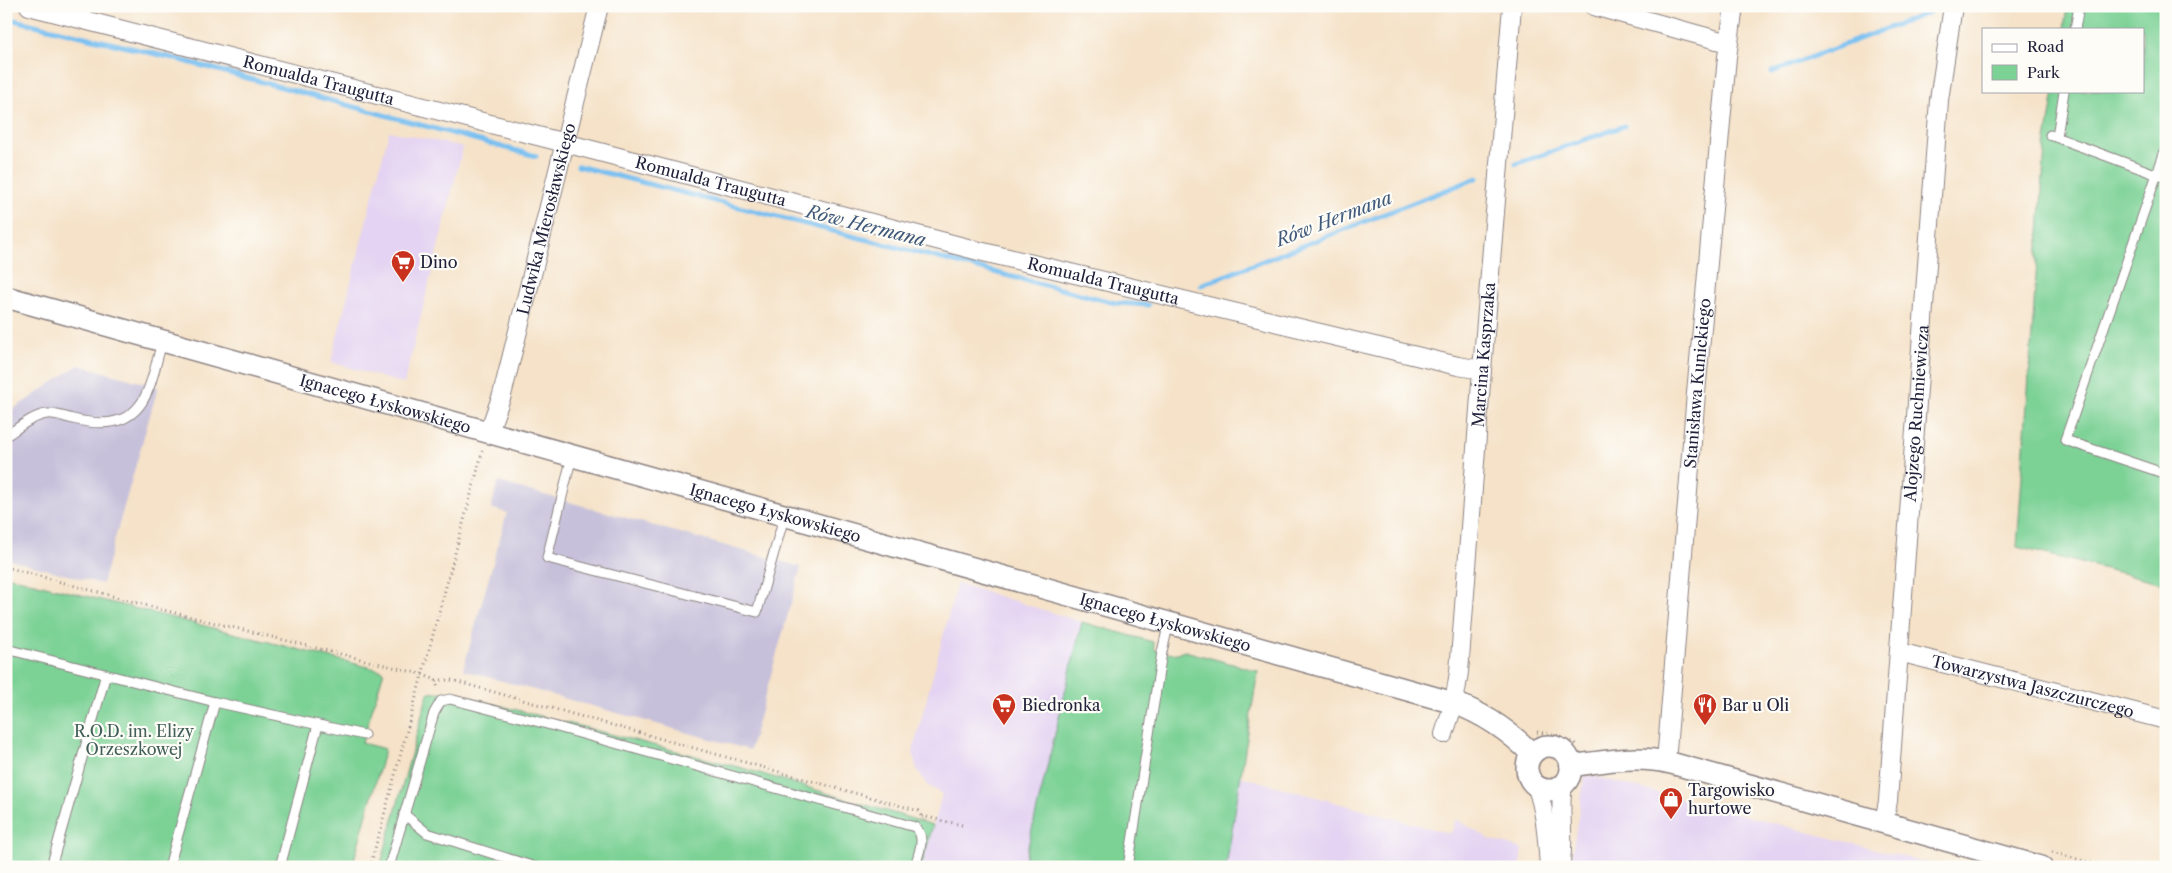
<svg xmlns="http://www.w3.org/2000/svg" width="2172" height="873" viewBox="0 0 2172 873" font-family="'Libre Caslon Text',serif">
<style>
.built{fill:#e4d3f2}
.industrial{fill:#c6c0da}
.green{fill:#7cd195;stroke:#4f7a68}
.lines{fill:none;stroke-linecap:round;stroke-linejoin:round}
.stream{stroke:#79c0f1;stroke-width:5}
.service-casing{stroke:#8c8282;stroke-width:11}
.minor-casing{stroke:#8c8282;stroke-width:20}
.tertiary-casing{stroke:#8c8282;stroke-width:24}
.path{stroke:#8c8282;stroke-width:3;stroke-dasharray:1 4;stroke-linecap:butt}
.service{stroke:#fff;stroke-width:9}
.minor{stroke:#fff;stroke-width:18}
.tertiary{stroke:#fff;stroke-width:21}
.labels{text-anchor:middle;stroke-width:4.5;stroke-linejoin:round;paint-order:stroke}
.street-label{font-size:16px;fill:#22223b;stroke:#fdfcf7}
.poi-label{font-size:16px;fill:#22223b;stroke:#fdfcf7;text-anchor:start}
.park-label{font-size:16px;fill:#425f5a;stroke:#fdfcf7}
.water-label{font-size:18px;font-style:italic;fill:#40597b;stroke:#fdfcf7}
</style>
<rect width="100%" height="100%" fill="#fdfcf7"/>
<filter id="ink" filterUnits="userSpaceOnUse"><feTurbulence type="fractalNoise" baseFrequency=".02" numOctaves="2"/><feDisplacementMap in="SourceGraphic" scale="10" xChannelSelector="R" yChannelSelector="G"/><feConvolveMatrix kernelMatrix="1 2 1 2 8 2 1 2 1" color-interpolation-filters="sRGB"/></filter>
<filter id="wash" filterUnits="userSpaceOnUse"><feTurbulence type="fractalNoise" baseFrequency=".0096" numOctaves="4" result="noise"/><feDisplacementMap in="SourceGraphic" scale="20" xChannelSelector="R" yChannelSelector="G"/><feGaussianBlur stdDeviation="1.12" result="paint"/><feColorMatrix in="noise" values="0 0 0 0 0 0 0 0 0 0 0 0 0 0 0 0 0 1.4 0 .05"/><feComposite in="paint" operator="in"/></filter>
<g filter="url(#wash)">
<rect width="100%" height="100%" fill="#f5e2c8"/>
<!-- built -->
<g class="built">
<polygon points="389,131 463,147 404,384 331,362"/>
<polygon points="957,583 1082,622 1023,867 922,867 942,794 927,785 916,767 913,751"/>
<polygon points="1585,774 1943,867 1570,867"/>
<polygon points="1240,776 1451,834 1456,819 1489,839 1522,849 1520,867 1226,867"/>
</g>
<!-- industrial -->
<g class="industrial">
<polygon points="79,365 158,387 102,584 6,559 6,414"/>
<polygon points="498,482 801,567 750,750 463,670 507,513 491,508"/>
</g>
<!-- green -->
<g class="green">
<polygon points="2067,6 2166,6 2166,584 2017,547 2045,147 2054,91 2143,91 2143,29 2064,29"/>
<polygon points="6,576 384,671 362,743 385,749 352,867 6,867"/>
<path d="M1082,622l71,20 2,8c12,4 18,5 30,1l73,20 -32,196h-203z"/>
<polygon points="447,692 746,769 933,825 921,867 380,867 428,693"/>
</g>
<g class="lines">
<!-- stream -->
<g class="stream">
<polyline points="6,28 10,19 177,59 536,156"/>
<polyline points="1772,72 1928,13"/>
<polyline points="1516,164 1624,126"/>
<polyline points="578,166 1115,303 1148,305"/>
<polyline points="1201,285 1477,178"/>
</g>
</g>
</g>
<g filter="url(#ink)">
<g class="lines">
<!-- service casing -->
<g class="service-casing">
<g id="service">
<polyline points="2075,29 2079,6"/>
<polyline points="2050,135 2166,178"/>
<polyline points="2057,137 2064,91"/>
<polyline points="2166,148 2065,440 2166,474"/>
<path d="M6,436c12,-8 26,-20 41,-22 8,-1 17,3 26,5 25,6 53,8 69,-17 11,-17 14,-42 21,-62"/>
<polyline points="572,456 547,558 757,612 785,514"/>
<polyline points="6,649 215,702 364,735"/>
<polyline points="404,814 427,833 535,867"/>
<polyline points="51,867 106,674"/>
<polyline points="169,867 215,702"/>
<polyline points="280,867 318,725"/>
<path d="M389,867l45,-154 7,-12 9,-2 93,24 372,104c12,11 3,26 0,40"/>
<polyline points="1128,867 1162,652 1169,622"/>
</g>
</g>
<!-- minor casing -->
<g class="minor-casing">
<g id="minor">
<path id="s1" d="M29,6l536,137 414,108 479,115 24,4"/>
<polyline points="1594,6 1728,43"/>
<path id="s2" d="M489,431l13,-36 97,-389"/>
<path id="s3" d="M1899,652l267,68"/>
<path id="s4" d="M1444,734l10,-31 5,-31 23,-302 30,-364"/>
<path id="s5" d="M1666,762l30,-369 31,-336 7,-51"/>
<path d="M1536,785c10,27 11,54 13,82"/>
<path id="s6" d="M1884,822l4,-21 51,-701 14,-94"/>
<path d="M1560,867c6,-27 -2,-55 3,-82"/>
</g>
</g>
<!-- tertiary casing -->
<g class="tertiary-casing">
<g id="tertiary">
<path id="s7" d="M6,297l1448,406c31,11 55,28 78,51"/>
<circle cx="1549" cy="768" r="22"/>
<path d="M1571,766c34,-5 66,-11 100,-3l370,104"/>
</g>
</g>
<!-- path -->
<g class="path">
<polyline points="6,567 171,612 421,674 436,680 438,689"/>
<polyline points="436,680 451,680 919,811 921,816"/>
<polyline points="1537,732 1556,735 1578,745"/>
<polyline points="1517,767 1521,780"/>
<polyline points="922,816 962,825"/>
<polyline points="2052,852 2105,867"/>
<polyline points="370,867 483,450"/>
</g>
<!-- service -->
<use href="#service" class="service"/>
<!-- minor -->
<use href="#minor" class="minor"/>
<!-- tertiary -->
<use href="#tertiary" class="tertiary"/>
</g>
</g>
<!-- icons -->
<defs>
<g id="supermarket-pin" transform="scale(1.25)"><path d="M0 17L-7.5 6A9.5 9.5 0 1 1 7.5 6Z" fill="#c8321e" stroke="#fdfcf7"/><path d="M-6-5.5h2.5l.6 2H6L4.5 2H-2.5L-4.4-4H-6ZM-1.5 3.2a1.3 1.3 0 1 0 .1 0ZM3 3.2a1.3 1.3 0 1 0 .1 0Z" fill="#fff"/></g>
<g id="restaurant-pin" transform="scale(1.25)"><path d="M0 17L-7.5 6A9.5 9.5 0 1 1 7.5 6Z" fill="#c8321e" stroke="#fdfcf7"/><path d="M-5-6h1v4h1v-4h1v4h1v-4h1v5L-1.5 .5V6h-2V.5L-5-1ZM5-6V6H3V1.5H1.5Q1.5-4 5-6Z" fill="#fff"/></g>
<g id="shop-pin" transform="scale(1.25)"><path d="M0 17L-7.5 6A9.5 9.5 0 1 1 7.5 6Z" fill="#c8321e" stroke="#fdfcf7"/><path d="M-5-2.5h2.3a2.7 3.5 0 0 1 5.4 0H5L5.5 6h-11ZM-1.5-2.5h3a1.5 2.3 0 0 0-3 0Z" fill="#fff"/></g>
</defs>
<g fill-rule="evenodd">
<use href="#supermarket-pin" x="403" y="262"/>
<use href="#supermarket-pin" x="1004" y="705"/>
<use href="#restaurant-pin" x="1705" y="705"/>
<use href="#shop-pin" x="1671" y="799"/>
</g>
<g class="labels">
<!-- street labels -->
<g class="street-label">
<text dy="6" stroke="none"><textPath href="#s1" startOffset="299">Romualda Traugutta</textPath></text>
<text dy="6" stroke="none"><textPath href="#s1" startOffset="704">Romualda Traugutta</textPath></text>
<text dy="6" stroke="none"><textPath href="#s2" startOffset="220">Ludwika Mierosławskiego</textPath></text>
<text dy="6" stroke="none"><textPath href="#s1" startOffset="1109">Romualda Traugutta</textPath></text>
<text dy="6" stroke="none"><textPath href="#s4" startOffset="382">Marcina Kasprzaka</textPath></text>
<text dy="6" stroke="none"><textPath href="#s5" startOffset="380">Stanisława Kunickiego</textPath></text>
<text dy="6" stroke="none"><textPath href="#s7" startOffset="394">Ignacego Łyskowskiego</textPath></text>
<text dy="6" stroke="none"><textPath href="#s6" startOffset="410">Alojzego Ruchniewicza</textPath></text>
<text dy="6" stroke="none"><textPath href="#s7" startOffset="799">Ignacego Łyskowskiego</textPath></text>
<text dy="6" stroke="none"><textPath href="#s7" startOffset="1204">Ignacego Łyskowskiego</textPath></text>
<text dy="6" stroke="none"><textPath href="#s3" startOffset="138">Towarzystwa Jaszczurczego</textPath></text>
</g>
<!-- poi labels -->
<g class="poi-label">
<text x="420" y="268">Dino</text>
<text x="1022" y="711">Biedronka</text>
<text x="1722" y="711">Bar u Oli</text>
<text x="1688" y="796">Targowisko<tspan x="1688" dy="18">hurtowe</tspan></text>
</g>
<!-- park labels -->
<g class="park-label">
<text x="134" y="737">R.O.D. im. Elizy<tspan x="134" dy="18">Orzeszkowej</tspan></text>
</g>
<!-- water labels -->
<g class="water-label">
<text transform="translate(1334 219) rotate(-21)" y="6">Rów Hermana</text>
<text transform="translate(866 226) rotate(14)" y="6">Rów Hermana</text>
</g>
</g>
<!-- margin -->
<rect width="2172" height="873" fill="none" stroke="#fdfcf7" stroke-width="25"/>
<!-- legend -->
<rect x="1982" y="28" width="162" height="65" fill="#fdfcf7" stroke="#a5a5ac"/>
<rect x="1992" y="44" width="25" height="8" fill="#ffffff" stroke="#a5a5ac"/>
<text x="2027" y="52" font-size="15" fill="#22223b">Road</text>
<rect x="1992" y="65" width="25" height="15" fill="#7cd195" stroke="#a5a5ac"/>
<text x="2027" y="78" font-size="15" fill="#22223b">Park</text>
</svg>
